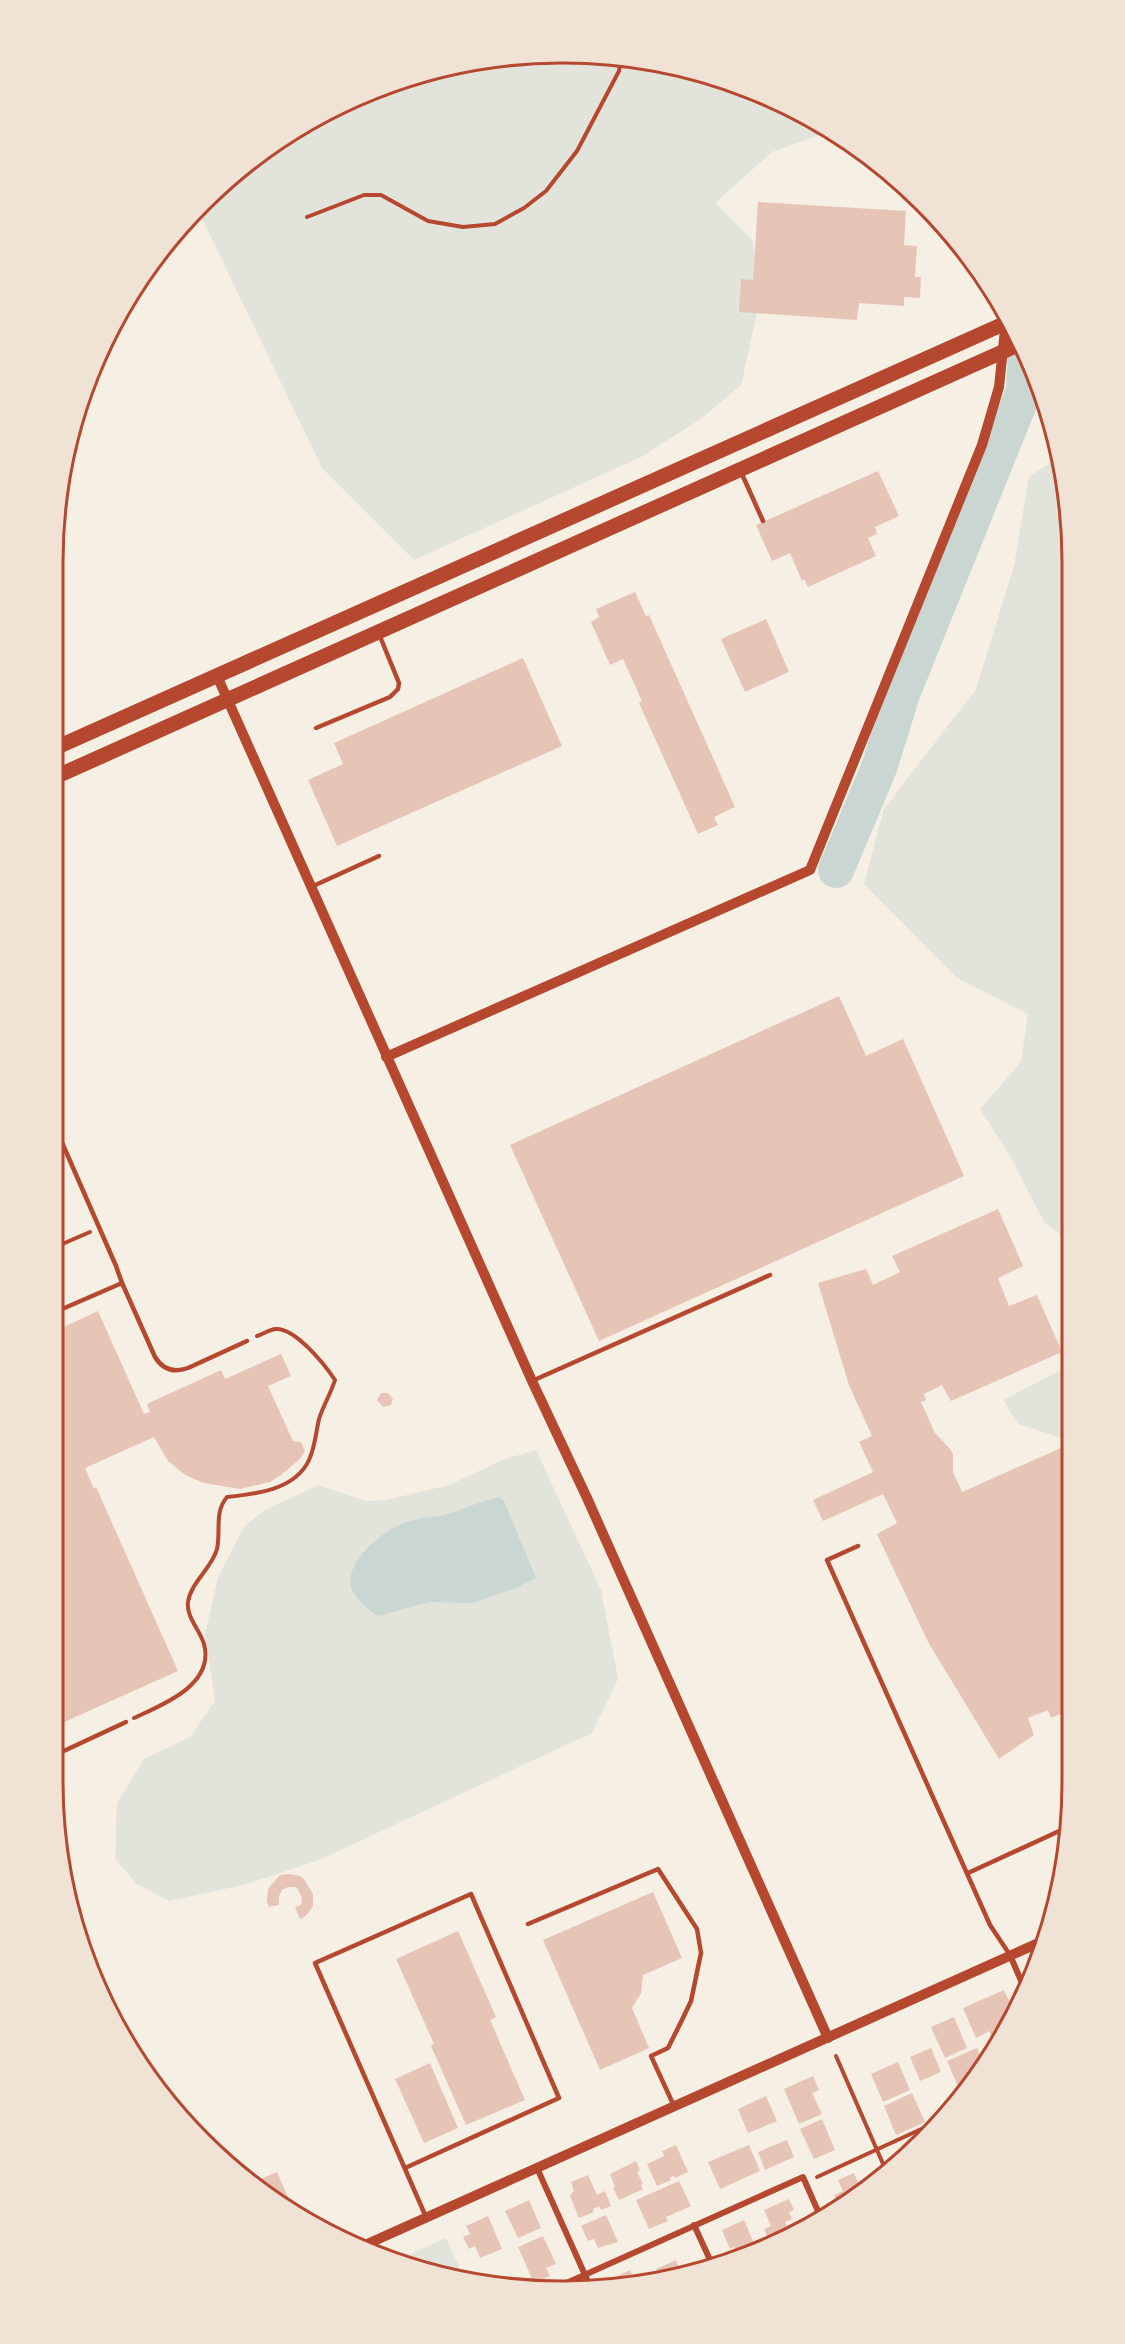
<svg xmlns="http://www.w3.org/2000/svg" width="1125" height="2344" viewBox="0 0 1125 2344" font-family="Barlow,sans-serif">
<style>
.green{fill:#e2e4dc}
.water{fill:#c9d6d2}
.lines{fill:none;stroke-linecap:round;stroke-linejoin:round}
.river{stroke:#c9d6d2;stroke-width:36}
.building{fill:#e6c5b7}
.path{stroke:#b5482f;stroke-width:4}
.service{stroke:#b5482f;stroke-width:4.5}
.minor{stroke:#b5482f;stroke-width:6}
.tertiary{stroke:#b5482f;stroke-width:10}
.primary{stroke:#b5482f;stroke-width:15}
.rim{fill:none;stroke:#b5482f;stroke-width:3}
</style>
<rect width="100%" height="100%" fill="#f6efe4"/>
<!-- green -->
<g class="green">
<polygon points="563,53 662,62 758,91 828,132 772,152 715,203 753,241 757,313 741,385 702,418 641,457 414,560 322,468 197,208 279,138 368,91 463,62"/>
<polygon points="1054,461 1060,466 1068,496 1071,1242 1044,1222 1011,1158 980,1109 1021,1062 1028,1014 957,978 864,884 884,809 976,689 1014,566 1029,476"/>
<polygon points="1071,1365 1071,1441 1018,1424 1003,1400"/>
<polygon points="536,1450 601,1590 618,1679 592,1733 319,1860 243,1885 169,1901 137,1884 115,1859 117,1803 144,1759 190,1737 215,1701 205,1634 218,1577 244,1527 263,1511 318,1485 366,1501 386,1500 449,1485 505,1459"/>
<polygon points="446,2238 466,2282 401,2258"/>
</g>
<!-- water -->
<path class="water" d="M500,1497l4,4 32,77 -23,11 -40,14 -44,-1 -50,14c-10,-4 -25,-18 -28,-29 -6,-27 34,-58 56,-65 13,-5 27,-4 41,-8 17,-5 34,-14 52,-17z"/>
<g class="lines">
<!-- river -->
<polyline class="river" points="836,870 879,768 902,694 1024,391 1026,355"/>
</g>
<!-- building -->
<g class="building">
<polygon points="758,202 906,211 904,245 917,246 915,277 921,277 920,298 904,297 904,306 859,303 857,320 739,312 741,279 753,280"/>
<polygon points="878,471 899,516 875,527 877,534 868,538 876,556 808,587 804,579 802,581 790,553 772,561 756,525"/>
<polygon points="635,592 646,616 649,615 735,807 714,817 718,825 698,834 639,703 642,701 623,659 610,665 591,622 599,617 596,609"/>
<polygon points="766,619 789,672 745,692 721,639"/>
<polygon points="523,658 562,746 337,846 308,780 343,764 334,743"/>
<polygon points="839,996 866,1056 903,1039 964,1176 599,1341 510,1145"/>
<polygon points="998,1209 1023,1266 998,1278 1009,1306 1037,1295 1062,1352 951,1401 942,1385 924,1394 926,1400 921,1402 935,1433 950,1449 953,1454 953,1472 962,1492 1063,1447 1071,1465 1072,1510 1065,1513 1072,1529 1072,1719 1064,1723 1060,1714 1051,1718 1048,1710 1028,1718 1034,1735 999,1759 928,1642 877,1534 897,1523 883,1494 823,1521 813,1500 873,1472 859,1442 872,1436 849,1385 818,1283 866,1269 873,1285 900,1272 892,1256"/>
<polygon points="98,1311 144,1414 150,1412 147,1404 221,1370 225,1379 281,1354 291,1376 268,1386 293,1441 301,1442 305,1451 300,1459 281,1475 270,1482 240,1489 204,1483 185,1475 168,1461 154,1437 85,1468 94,1489 96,1487 178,1671 53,1727 53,1332"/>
<polygon points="381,1393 388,1393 393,1399 391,1405 383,1407 377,1400"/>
<polygon points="289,1874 300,1876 304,1879 313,1894 313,1906 306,1916 300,1919 295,1907 301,1905 302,1898 298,1889 295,1887 288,1887 282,1890 279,1896 279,1905 269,1907 267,1901 268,1889 272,1884 280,1875"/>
<polygon points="653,1892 682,1958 643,1975 641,1993 632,2008 649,2048 600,2070 543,1940"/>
<polygon points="458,1931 496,2017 490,2020 525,2100 466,2125 431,2046 434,2044 396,1959"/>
<polygon points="1004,1990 1013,2010 993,2041 989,2031 976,2038 963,2008"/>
<polygon points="954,2017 967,2048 945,2058 931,2027"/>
<polygon points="931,2048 941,2072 920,2081 910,2057"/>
<polygon points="977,2048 982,2060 964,2089 960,2091 947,2061"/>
<polygon points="898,2062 910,2090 883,2102 871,2074"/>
<polygon points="430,2063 458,2128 424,2143 395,2079"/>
<polygon points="813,2076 819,2090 812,2093 822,2114 799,2124 784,2089"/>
<polygon points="912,2093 925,2122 896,2135 884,2106"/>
<polygon points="766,2096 777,2121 748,2133 738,2109"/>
<polygon points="822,2119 835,2150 814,2159 800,2129"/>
<polygon points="787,2140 794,2157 765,2170 758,2152"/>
<polygon points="676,2145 688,2172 675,2178 674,2176 670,2177 671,2180 657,2186 647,2164 664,2156 662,2151"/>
<polygon points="749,2145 760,2171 720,2189 708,2162"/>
<polygon points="636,2161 640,2170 637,2172 643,2184 641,2185 643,2189 619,2200 613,2188 615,2187 610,2174"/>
<polygon points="277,2172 289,2200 280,2204 252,2183"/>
<polygon points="854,2173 862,2193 839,2207 834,2195 843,2191 838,2180"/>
<polygon points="588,2175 597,2195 605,2191 611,2206 601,2210 599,2206 593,2209 594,2212 579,2218 570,2196 574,2191 571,2182"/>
<polygon points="679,2181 691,2206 666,2217 668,2221 649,2229 636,2200"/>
<polygon points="789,2199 794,2210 789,2212 792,2219 785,2222 790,2233 770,2242 764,2229 771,2226 764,2210"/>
<polygon points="529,2200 541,2228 518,2238 505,2211"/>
<polygon points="606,2215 618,2242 598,2248 594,2239 588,2241 581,2226"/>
<polygon points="488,2216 502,2249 480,2258 475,2246 469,2249 463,2237 470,2234 466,2226"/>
<polygon points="744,2220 756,2248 744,2252 742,2249 736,2252 734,2247 730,2249 722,2230"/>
<polygon points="543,2236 556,2264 546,2268 550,2276 534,2283 518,2247"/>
<polygon points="676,2260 681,2271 660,2278 656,2269"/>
<polygon points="630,2270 636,2285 629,2287 613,2287 609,2280"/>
</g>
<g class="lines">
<!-- path -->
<g class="path">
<polyline points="307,217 364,195 381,195 428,221 463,227 495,224 524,208 546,191 577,151 619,71 621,58"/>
<polyline points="53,1248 90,1232"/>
<path d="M134,1718c28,-13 81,-33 70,-74 -4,-14 -18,-27 -16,-42 3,-20 24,-34 29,-53 4,-18 -3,-37 10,-52 29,-3 68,-7 82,-37 6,-13 7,-28 10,-41 4,-13 12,-26 16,-39 -10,-15 -40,-53 -60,-51 -6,1 -12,5 -18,7"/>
<polyline points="836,2056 887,2173"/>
<polyline points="817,2177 941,2120"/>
</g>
<!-- service -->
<g class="service">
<polyline points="741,472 763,521"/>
<polyline points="316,728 390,697 398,689 399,683 379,634"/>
<polyline points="311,887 379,856"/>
<path d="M122,1283l33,74c8,13 19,16 33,11l59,-27"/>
<polyline points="53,1313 122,1283 116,1266 53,1122"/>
<polyline points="532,1381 770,1275"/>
<polyline points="858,1546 827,1560 990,1925 1010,1955"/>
<polyline points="53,1756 126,1722"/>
<polyline points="968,1873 1068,1827"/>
<polyline points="528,1924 658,1869 697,1929 701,1953 691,2001 681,2022 668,2048 651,2056 674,2106"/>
<polyline points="405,2168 559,2098 471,1894 315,1963 426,2217"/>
</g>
<!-- minor -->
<g class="minor">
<polyline points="1010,1955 1025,1990"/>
<polyline points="949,2112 950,2111"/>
<polyline points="537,2168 590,2286"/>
<polyline points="694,2225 711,2262"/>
<polyline points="562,2285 803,2177 821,2218"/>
</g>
<!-- tertiary -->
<g class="tertiary">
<polyline points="217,676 532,1381 587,1498 828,2038"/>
<polyline points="386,1057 810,870 982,445 999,387 1006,320"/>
<polyline points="365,2245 1045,1940"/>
</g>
<!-- primary -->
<g class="primary">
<polyline points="53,749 1008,322"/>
<polyline points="53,778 1020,344"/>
</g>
</g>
<!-- crop -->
<path d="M0 0H1125V2344H0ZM562 63H563A499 499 0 0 1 1062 562V1782A499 499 0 0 1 563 2281H562A499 499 0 0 1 63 1782V562A499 499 0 0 1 562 63Z" fill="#f1e2d6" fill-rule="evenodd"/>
<path class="rim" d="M562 63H563A499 499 0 0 1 1062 562V1782A499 499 0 0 1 563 2281H562A499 499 0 0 1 63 1782V562A499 499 0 0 1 562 63Z"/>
</svg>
